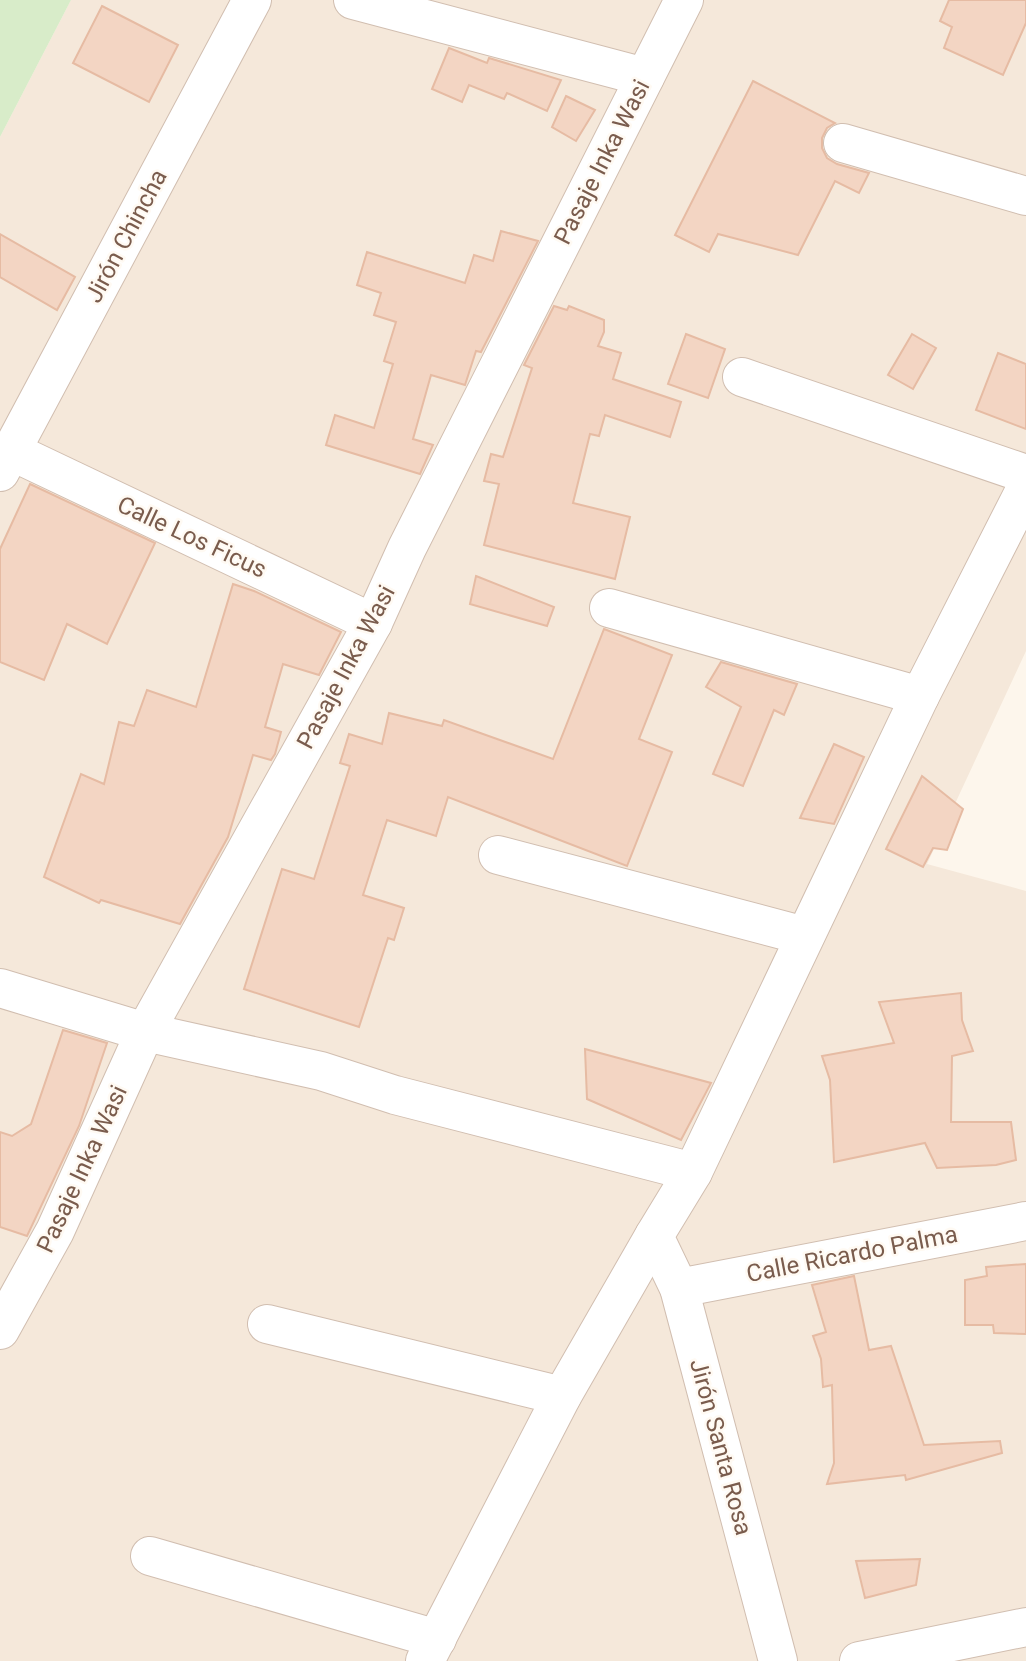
<svg xmlns="http://www.w3.org/2000/svg" width="1026" height="1661" viewBox="0 0 1026 1661" font-family="Roboto,sans-serif">
<style>
.residential{fill:#f5e8da}
.green{fill:#d8ecc9}
.building{fill:#f3d5c3;stroke:#e6bba3;stroke-width:2}
.lines{fill:none;stroke-linecap:round;stroke-linejoin:round}
.minor-casing{stroke:#d1beb0;stroke-width:40}
.tertiary-casing{stroke:#d1beb0;stroke-width:40}
.minor{stroke:#fff;stroke-width:38}
.tertiary{stroke:#fff;stroke-width:38}
.labels{text-anchor:middle;stroke-width:5;stroke-linejoin:round;paint-order:stroke}
.street-label{font-size:24px;fill:#7a5c4d;stroke:#fffaf3}
</style>
<rect width="100%" height="100%" fill="#fdf6ec"/>
<!-- residential -->
<polygon class="residential" points="71,0 1026,0 1026,651 927,864 1026,891 1026,1661 0,1661 0,137"/>
<!-- green -->
<polygon class="green" points="0,0 71,0 0,137"/>
<!-- building -->
<g class="building">
<polygon points="949,0 1026,0 1026,23 1003,75 944,48 952,27 940,21"/>
<polygon points="102,6 178,45 149,102 73,63"/>
<polygon points="449,48 487,63 489,58 561,80 547,111 507,93 504,99 469,85 462,102 432,89"/>
<polygon points="753,81 835,123 827,128 822,138 822,148 827,158 837,164 869,173 859,193 835,181 798,255 718,234 709,252 675,235"/>
<polygon points="566,96 595,110 576,141 552,127"/>
<polygon points="501,231 538,241 481,352 476,351 465,385 431,375 413,439 433,445 420,474 326,445 335,415 374,428 393,364 384,361 396,322 374,315 381,293 357,285 367,252 465,283 474,255 493,261"/>
<polygon points="0,234 75,277 57,310 0,277"/>
<polygon points="554,306 567,310 569,306 604,320 604,332 598,346 621,353 613,379 681,402 670,437 605,415 599,436 590,434 573,503 630,517 615,579 484,545 499,484 484,481 491,454 503,457 532,368 524,365"/>
<polygon points="686,334 725,349 708,398 668,384"/>
<polygon points="912,334 936,348 913,389 888,375"/>
<polygon points="998,353 1026,364 1026,429 976,410"/>
<polygon points="30,484 155,543 107,644 67,624 44,680 0,662 0,549"/>
<polygon points="476,576 554,607 547,626 470,604"/>
<polygon points="233,584 254,591 341,632 319,675 283,664 265,727 281,732 275,754 271,760 253,755 228,837 180,924 101,900 99,903 44,877 81,774 104,784 119,722 134,726 147,690 196,707"/>
<polygon points="604,629 672,655 639,739 672,752 627,866 448,797 436,836 387,820 363,895 404,908 394,940 388,938 359,1027 244,989 282,869 314,879 350,766 340,763 349,734 382,744 389,713 442,726 444,720 553,759"/>
<polygon points="721,662 797,684 784,715 774,710 743,786 713,774 741,707 706,687"/>
<polygon points="834,744 864,757 834,824 800,818"/>
<polygon points="922,776 963,809 947,850 933,848 923,867 886,849"/>
<polygon points="961,993 962,1020 973,1051 952,1056 951,1122 1011,1122 1016,1160 996,1165 937,1168 925,1143 834,1162 830,1080 822,1056 894,1043 879,1002"/>
<polygon points="63,1030 107,1043 79,1126 27,1236 0,1227 0,1132 12,1136 31,1124"/>
<polygon points="585,1049 711,1083 681,1140 587,1099"/>
<polygon points="1026,1264 1026,1334 994,1333 993,1325 965,1325 965,1280 987,1276 986,1267"/>
<polygon points="854,1276 869,1350 891,1346 924,1445 1000,1441 1002,1453 906,1480 905,1475 827,1484 834,1463 832,1385 823,1387 821,1359 813,1336 826,1332 812,1285"/>
<polygon points="920,1559 916,1585 865,1598 856,1561"/>
</g>
<g class="lines">
<!-- minor casing -->
<g class="minor-casing">
<g id="minor">
<polyline points="353,0 645,77"/>
<polyline points="843,143 1026,196"/>
<polyline points="742,377 1026,474"/>
<polyline points="11,451 373,623"/>
<polyline points="0,472 252,0"/>
<polyline points="609,608 920,696"/>
<polyline points="498,855 805,936"/>
<polyline points="0,988 145,1032 321,1071 395,1095 693,1172"/>
<polyline points="679,1288 1026,1221"/>
<polyline points="267,1324 562,1396"/>
<polyline points="0,1330 55,1231 145,1032 373,623 407,548 684,0"/>
<polyline points="150,1556 437,1639"/>
<polyline points="425,1661 562,1396 654,1236"/>
<polyline points="859,1661 1026,1627"/>
</g>
</g>
<!-- tertiary casing -->
<g class="tertiary-casing">
<polyline id="tertiary" points="778,1661 679,1288 654,1236 693,1172 920,696 1026,488"/>
</g>
<!-- minor -->
<use href="#minor" class="minor"/>
<!-- tertiary -->
<use href="#tertiary" class="tertiary"/>
</g>
<g class="labels">
<!-- street labels -->
<g class="street-label">
<text transform="translate(602 162) rotate(-63)" y="8">Pasaje Inka Wasi</text>
<text transform="translate(126 236) rotate(-62)" y="8">Jirón Chincha</text>
<text transform="translate(192 537) rotate(25)" y="8">Calle Los Ficus</text>
<text transform="translate(346 667) rotate(-62)" y="8">Pasaje Inka Wasi</text>
<text transform="translate(82 1169) rotate(-65)" y="8">Pasaje Inka Wasi</text>
<text transform="translate(852 1254) rotate(-11)" y="8">Calle Ricardo Palma</text>
<text transform="translate(721 1447) rotate(75)" y="8">Jirón Santa Rosa</text>
</g>
</g>
</svg>
